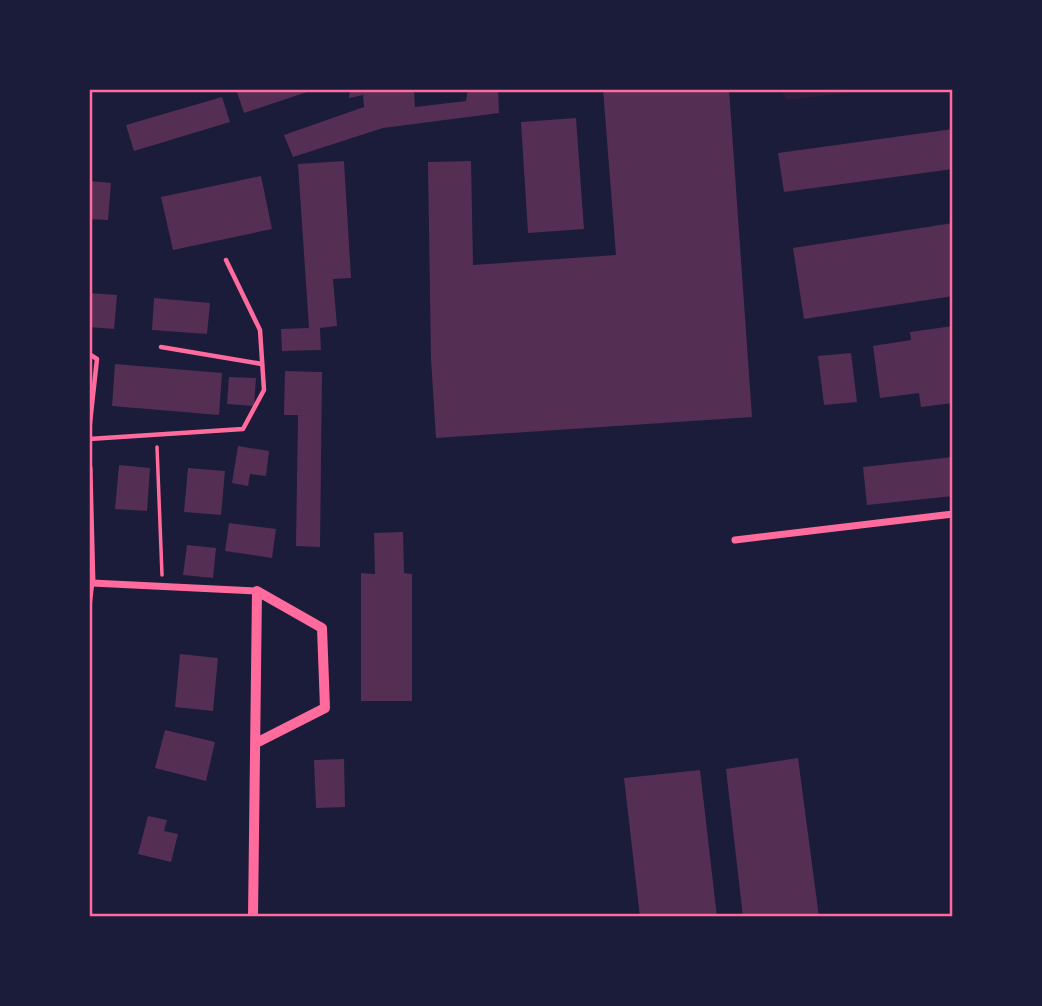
<svg xmlns="http://www.w3.org/2000/svg" width="1042" height="1006" viewBox="0 0 1042 1006" font-family="'DejaVu Sans',sans-serif">
<style>
.green{fill:#2a1e3b}
.building{fill:#542f53}
.lines{fill:none;stroke-linecap:round;stroke-linejoin:round}
.path{stroke:#ff6b9d;stroke-width:3.5}
.service{stroke:#ff6b9d;stroke-width:4.5}
.minor{stroke:#ff6b9d;stroke-width:7}
.tertiary{stroke:#ff6b9d;stroke-width:10}
.neatline{fill:none;stroke:#ff6b9d;stroke-width:2.5}
</style>
<rect width="100%" height="100%" fill="#1b1b3a"/>
<!-- green -->
<polygon class="green" points="779,89 883,89 787,100"/>
<!-- building -->
<g class="building">
<polygon points="244,89 313,89 313,90 244,113 237,92"/>
<polygon points="350,89 414,89 415,107 466,101 468,89 498,89 499,113 383,128 293,157 284,135 364,107 363,95 349,98"/>
<polygon points="603,89 729,89 752,417 436,438 431,359 428,162 471,161 473,265 616,255"/>
<polygon points="222,97 230,122 134,151 126,125"/>
<polygon points="576,118 584,229 528,233 521,122"/>
<polygon points="953,129 953,169 784,192 778,153"/>
<polygon points="344,161 351,278 333,279 337,326 320,328 321,350 282,351 281,329 309,328 298,164"/>
<polygon points="261,176 272,229 173,250 161,197"/>
<polygon points="89,181 111,183 108,220 89,219"/>
<polygon points="953,223 953,296 804,319 793,248"/>
<polygon points="89,293 117,295 114,329 89,327"/>
<polygon points="154,298 210,303 207,334 152,330"/>
<polygon points="953,326 953,403 921,407 919,393 880,398 873,346 911,340 910,332"/>
<polygon points="851,353 857,402 824,405 818,356"/>
<polygon points="115,364 222,373 219,415 112,406"/>
<polygon points="285,371 322,372 320,547 296,546 298,415 284,415"/>
<polygon points="229,377 256,378 254,406 227,404"/>
<polygon points="238,446 269,451 266,476 250,474 248,486 232,483"/>
<polygon points="953,457 953,496 867,505 863,467"/>
<polygon points="119,465 150,468 147,511 115,509"/>
<polygon points="188,468 225,471 221,515 184,512"/>
<polygon points="229,523 276,529 272,558 225,551"/>
<polygon points="403,532 404,573 412,574 412,701 361,701 361,573 375,574 374,533"/>
<polygon points="187,545 216,548 213,578 183,575"/>
<polygon points="180,654 218,658 213,711 175,707"/>
<polygon points="165,730 215,742 206,781 155,768"/>
<polygon points="798,758 819,917 743,917 726,769"/>
<polygon points="344,759 345,807 316,808 314,760"/>
<polygon points="700,770 717,917 640,917 624,778"/>
<polygon points="148,816 167,820 164,831 178,834 171,862 138,854"/>
</g>
<g class="lines">
<!-- path -->
<polyline class="path" points="157,447 162,575"/>
<!-- service -->
<g class="service">
<polyline points="161,347 262,364"/>
<polyline points="89,354 97,359 89,432"/>
<polyline points="89,439 243,429 264,390 260,330 226,260"/>
<polyline points="89,610 92,584"/>
</g>
<!-- minor -->
<g class="minor">
<polyline points="89,468 92,583 257,591"/>
<polyline points="735,540 953,514"/>
</g>
<!-- tertiary -->
<polyline class="tertiary" points="253,917 257,591 322,628 325,708 256,743"/>
</g>
<!-- border -->
<rect width="1042" height="1006" fill="none" stroke="#1b1b3a" stroke-width="182"/>
<rect x="91" y="91" width="860" height="824" class="neatline"/>
</svg>
